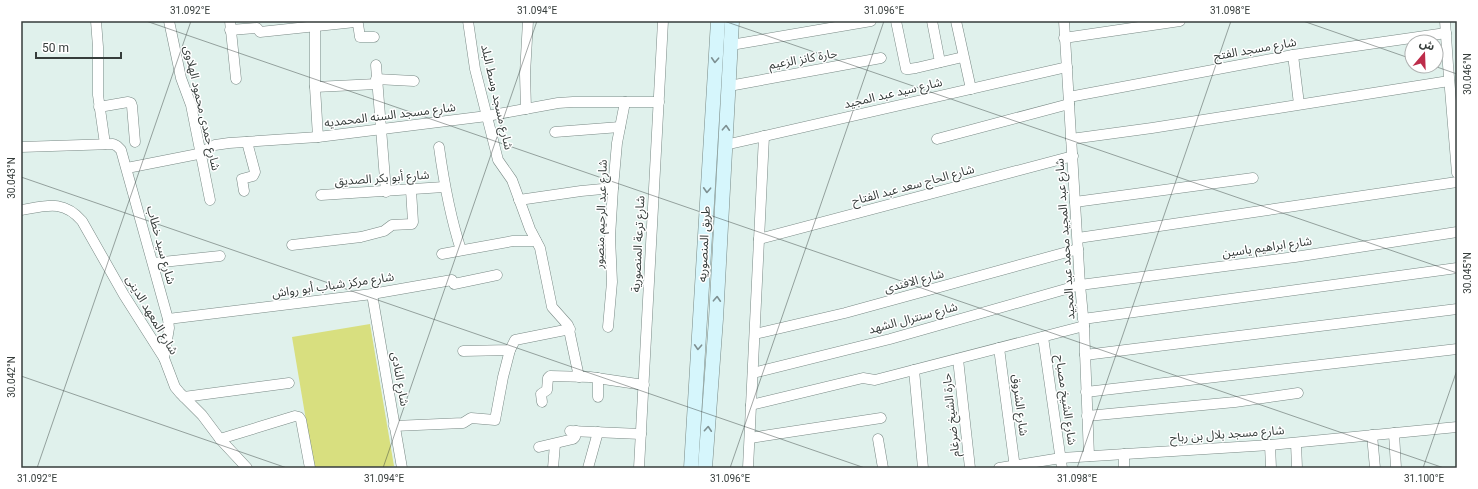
<svg xmlns="http://www.w3.org/2000/svg" width="1478" height="489" viewBox="0 0 1478 489" font-family="Roboto,'Noto Sans Arabic',sans-serif">
<style>
.green{fill:#d8df7f}
.lines{fill:none;stroke-linecap:round;stroke-linejoin:round}
.minor-casing{stroke:#798985;stroke-width:11}
.secondary-casing{stroke:#798985;stroke-width:15}
.minor{stroke:#fff;stroke-width:10}
.secondary{stroke:#d6f6fc;stroke-width:14}
.oneway{stroke:#7e9092}
.ticks{fill:none;stroke:#363d3b;stroke-width:1;stroke-opacity:0.45}
.labels{text-anchor:middle;stroke-width:3;stroke-linejoin:round;paint-order:stroke}
.street-label{font-size:12px;fill:#363d3b;stroke:#fff}
.neatline{fill:none;stroke:#363d3b;stroke-width:1.5}
.ticks-label{font-size:10px;text-anchor:middle;fill:#363d3b}
</style>
<rect width="100%" height="100%" fill="#e0f1ec"/>
<!-- green -->
<polygon class="green" points="370,324 394,466 380,468 314,468 292,337"/>
<g class="lines">
<!-- minor casing -->
<g class="minor-casing">
<g id="minor">
<polyline points="96,21 98,47 98,95 105,144"/>
<polyline points="169,21 181,78 191,105 210,200"/>
<polyline points="230,21 236,79"/>
<polyline points="468,21 475,69 498,160 512,180 530,229 540,248 552,307 568,325 579,377"/>
<polyline points="896,21 906,69 909,69 916,68 963,57"/>
<polyline points="932,21 940,62"/>
<polyline points="956,21 971,89"/>
<polyline points="1064,21 1080,285 1084,326 1089,456"/>
<polyline points="1445,21 1448,65 1457,173"/>
<polyline points="315,26 315,87 318,137"/>
<polyline points="230,30 257,28 260,32 355,22 358,24 360,37 374,37"/>
<polyline points="1064,38 1180,21"/>
<polyline points="731,45 871,21"/>
<polyline points="1293,55 1299,104"/>
<polyline points="376,65 386,192"/>
<polyline points="376,79 414,81"/>
<polyline points="729,86 881,58"/>
<polyline points="315,87 377,84"/>
<polyline points="1069,97 1293,55 1446,33"/>
<polyline points="99,107 128,102 131,103 132,106 135,142"/>
<polyline points="526,109 525,74 528,21"/>
<polyline points="555,132 620,127"/>
<polyline points="937,139 1069,104"/>
<polyline points="1071,139 1152,128 1449,81"/>
<polyline points="725,145 1067,67"/>
<polyline points="21,147 113,144 117,146 121,150 168,319 169,328 164,358"/>
<path d="M439,147c5,36 11,69 22,103"/>
<polyline points="127,168 198,154 215,145 229,143 318,137 487,116 558,103 573,102 659,102"/>
<polyline points="244,191 242,179 253,176 255,172 247,142"/>
<polyline points="321,195 444,187"/>
<polyline points="519,200 581,191 613,188"/>
<polyline points="1075,202 1253,178"/>
<path d="M21,210c25,-4 42,-11 61,11l42,74 40,63 11,29 5,6 22,22 18,24 27,29"/>
<polyline points="1078,238 1457,182"/>
<polyline points="759,239 1073,156"/>
<polyline points="292,245 361,237 384,231 392,225 412,224 413,222 411,190"/>
<polyline points="442,254 513,241 536,241"/>
<polyline points="153,263 220,256"/>
<polyline points="372,294 402,468"/>
<polyline points="168,319 372,294 452,280 454,284 497,275"/>
<polyline points="1083,319 1457,268"/>
<polyline points="608,327 612,282 610,237 613,188 617,143 625,102"/>
<polyline points="755,334 845,313 1078,249"/>
<polyline points="1043,337 1062,468"/>
<polyline points="999,348 1015,468"/>
<polyline points="463,351 510,350 515,340 570,329"/>
<polyline points="1085,355 1457,309"/>
<polyline points="958,359 970,468"/>
<polyline points="914,370 923,468"/>
<polyline points="753,373 890,339 1080,285 1295,257 1457,232"/>
<polyline points="598,378 598,397"/>
<polyline points="1086,392 1457,349"/>
<polyline points="184,397 289,383"/>
<polyline points="542,402 541,394 547,390 548,378 550,376 590,377 644,385"/>
<polyline points="751,405 863,378 875,380 1084,326"/>
<polyline points="1087,416 1235,402 1298,393"/>
<polyline points="394,426 463,423 471,418 495,420 503,377 510,350"/>
<polyline points="570,431 641,434"/>
<polyline points="1394,433 1396,468"/>
<polyline points="1372,435 1375,468"/>
<polyline points="750,438 881,418"/>
<polyline points="220,439 295,416 299,417 301,420 310,468"/>
<polyline points="878,439 883,468"/>
<polyline points="1296,443 1297,468"/>
<polyline points="1270,445 1271,468"/>
<polyline points="539,447 573,439 575,437 576,431"/>
<polyline points="1124,454 1124,468"/>
<polyline points="553,468 555,444"/>
<polyline points="588,468 598,432"/>
<polyline points="639,468 663,21"/>
<polyline points="748,468 764,136"/>
<polyline points="999,468 1061,458 1270,445 1457,427"/>
</g>
</g>
<!-- secondary casing -->
<g class="secondary-casing">
<g id="secondary">
<polyline points="691,468 718,21"/>
<polyline points="705,468 716,319 732,21"/>
</g>
</g>
<!-- minor -->
<use href="#minor" class="minor"/>
<!-- secondary -->
<use href="#secondary" class="secondary"/>
</g>
<!-- one-way arrows -->
<defs><path id="oneway-chevron" d="M-2-3.5L2.5 0L-2 3.5" fill="none" stroke-width="1.6" stroke-linecap="round" stroke-linejoin="round"/></defs>
<g class="oneway">
<use href="#oneway-chevron" transform="translate(715 60) rotate(93)"/>
<use href="#oneway-chevron" transform="translate(726 128) rotate(-87)"/>
<use href="#oneway-chevron" transform="translate(707 190) rotate(93)"/>
<use href="#oneway-chevron" transform="translate(717 299) rotate(-87)"/>
<use href="#oneway-chevron" transform="translate(698 347) rotate(93)"/>
<use href="#oneway-chevron" transform="translate(708 429) rotate(-86)"/>
</g>
<!-- ticks -->
<path class="ticks" d="M146,21l1298,447M724,21l733,252M1303,21l109,38M1434,66l23,8M21,177l844,291M21,376l266,92M37,468l154,-447M383,468l154,-447M730,468l154,-447M1077,468l154,-447M1423,468l34,-98"/>
<g class="labels">
<!-- street labels -->
<g class="street-label">
<text transform="translate(1255 49) rotate(-10)" y="4">شارع مسجد الفتح</text>
<text transform="translate(803 59) rotate(-10)" y="4">حارة كانز الزعيم</text>
<text transform="translate(893 93) rotate(-13)" y="4">شارع سيد عبد المجيد</text>
<text transform="translate(497 97) rotate(77)" y="4">شارع مسجد وسط البلد</text>
<text transform="translate(202 108) rotate(77)" y="4">شارع حمدى محمود الهلاوى</text>
<text transform="translate(390 115) rotate(-7)" y="4">شارع مسجد السنه المحمديه</text>
<text transform="translate(382 178) rotate(-4)" y="4">شارع أبو بكر الصديق</text>
<text transform="translate(913 185) rotate(-15)" y="4">شارع الحاج سعد عبد الفتاح</text>
<text transform="translate(601 214) rotate(-88)" y="4">شارع عبد الرحيم منصور</text>
<text transform="translate(1065 239) rotate(-94)" y="4">شارع عبد المجيد محمد عبد المجيد</text>
<text transform="translate(638 244) rotate(-87)" y="4">شارع ترعة المنصورية</text>
<text transform="translate(704 244) rotate(-87)" y="4">طريق المنصوريه</text>
<text transform="translate(161 245) rotate(75)" y="4">شارع سيد خطاب</text>
<text transform="translate(1267 247) rotate(-8)" y="4">شارع ابراهيم ياسين</text>
<text transform="translate(914 281) rotate(-15)" y="4">شارع الافندى</text>
<text transform="translate(333 285) rotate(-8)" y="4">شارع مركز شباب أبو رواش</text>
<text transform="translate(152 315) rotate(59)" y="4">شارع المعهد الدينى</text>
<text transform="translate(913 318) rotate(-15)" y="4">شارع سنترال الشهد</text>
<text transform="translate(400 379) rotate(80)" y="4">شارع النادى</text>
<text transform="translate(1066 400) rotate(82)" y="4">شارع الشيخ مصباح</text>
<text transform="translate(1020 405) rotate(83)" y="4">شارع الشروق</text>
<text transform="translate(951 415) rotate(-96)" y="4">حارة الشيخ ضرغام</text>
<text transform="translate(1227 434) rotate(-4)" y="4">شارع مسجد بلال بن رباح</text>
</g>
</g>
<!-- border -->
<rect width="1478" height="489" fill="none" stroke="#ffffff" stroke-width="44"/>
<!-- north arrow -->
<g transform="translate(1424 54) rotate(19)"><circle r="19" fill="#ffffff" stroke="#afb1b1"/>
<path d="M0-3L7 15L0 10L-7 15Z" fill="#bd2c4a"/>
<text y="-6" font-size="11" font-weight="bold" text-anchor="middle" fill="#363d3b">ش</text>
</g>
<!-- scale -->
<path d="M36 52v6h85v-6" fill="none" stroke="#363d3b" stroke-width="2"/>
<text x="42" y="52" font-size="12" fill="#363d3b" stroke="#ffffff" stroke-width="3" paint-order="stroke">50 m</text>
<rect x="22" y="22" width="1434" height="445" class="neatline"/>
<g class="ticks-label">
<text x="190" y="14">31.092°E</text>
<text x="537" y="14">31.094°E</text>
<text x="884" y="14">31.096°E</text>
<text x="1230" y="14">31.098°E</text>
<text transform="translate(1467 74) rotate(-90)" y="4">30.046°N</text>
<text transform="translate(11 178) rotate(-90)" y="4">30.043°N</text>
<text transform="translate(1467 273) rotate(-90)" y="4">30.045°N</text>
<text transform="translate(11 377) rotate(-90)" y="4">30.042°N</text>
<text x="37" y="482">31.092°E</text>
<text x="384" y="482">31.094°E</text>
<text x="730" y="482">31.096°E</text>
<text x="1077" y="482">31.098°E</text>
<text x="1424" y="482">31.100°E</text>
</g>
</svg>
